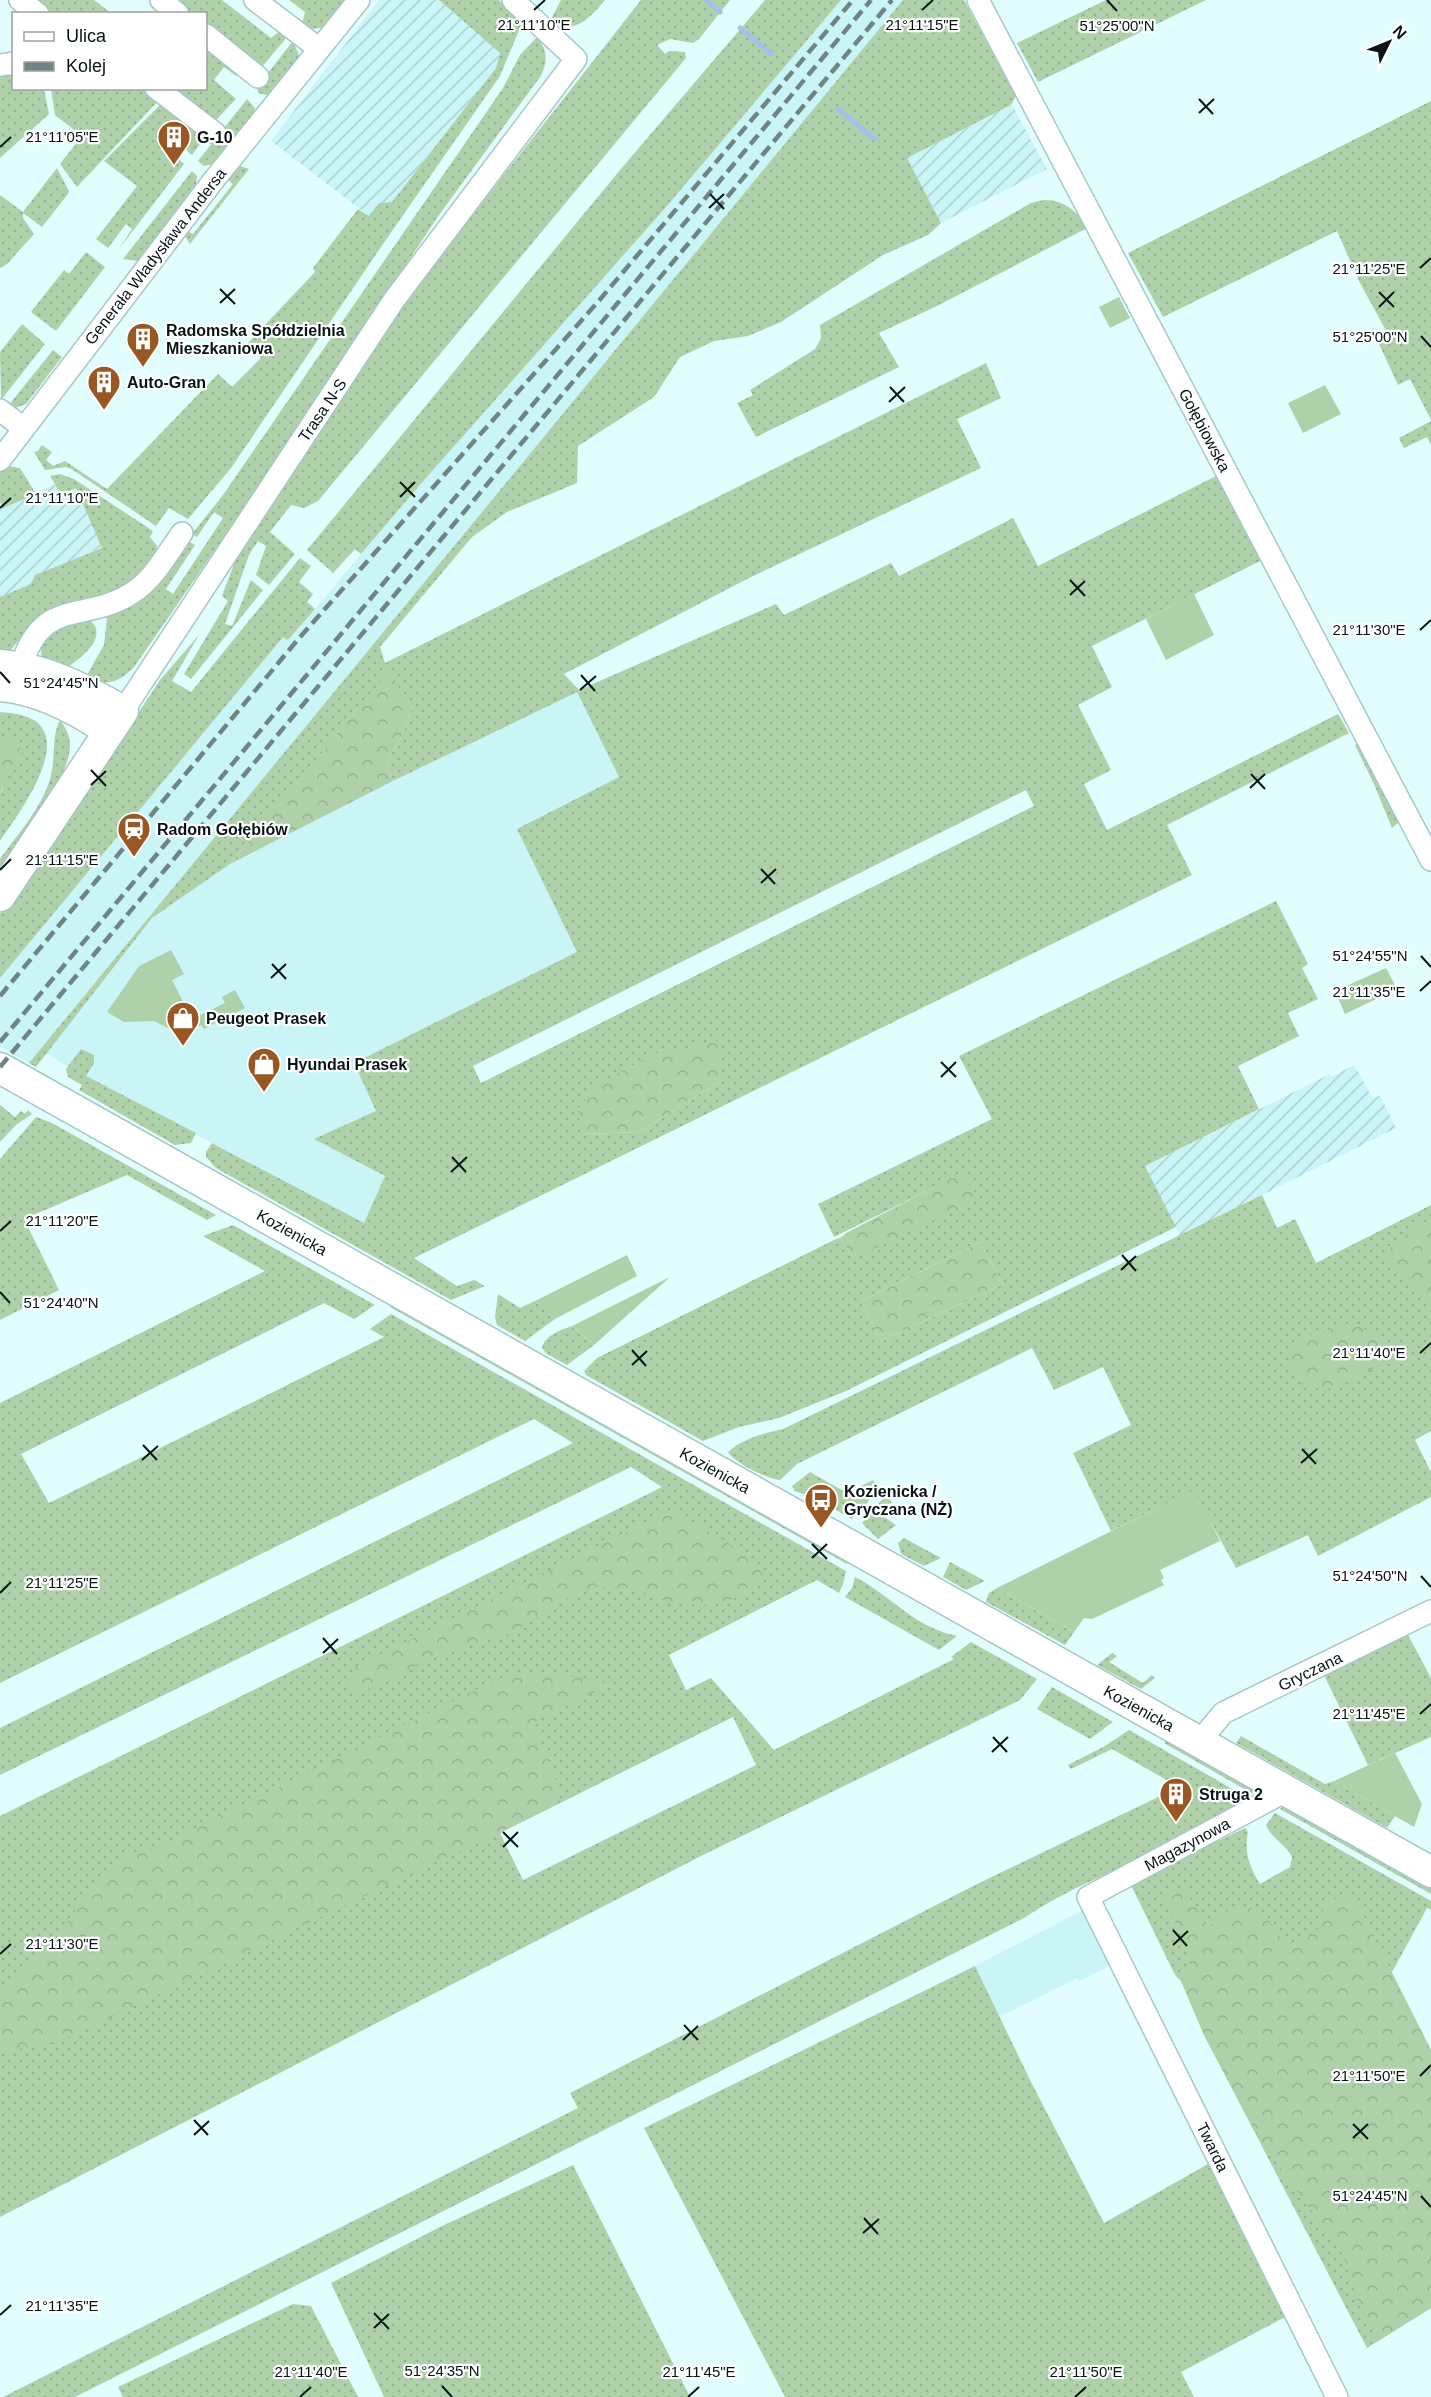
<svg xmlns="http://www.w3.org/2000/svg" width="1431" height="2397" viewBox="0 0 1431 2397" font-family="Arial,sans-serif">
<style>
.built{fill:#c9f5f6}
.industrial{fill:url(#industrial-furrows)}
.grass{fill:url(#grass-dots);fill-rule:evenodd}
.forest{fill:url(#forest-crowns)}
.garden{fill:#afd1aa}
.lines{fill:none;stroke-linecap:round;stroke-linejoin:round}
.stream{stroke:#a2c1ea;stroke-width:5}
.minor-casing{stroke:#a7c7c8;stroke-width:24}
.secondary-casing{stroke:#a7c7c8;stroke-width:33}
.minor{stroke:#fff;stroke-width:21}
.secondary{stroke:#fff;stroke-width:30}
.rail{stroke:#718485;stroke-width:4.5;stroke-dasharray:12 6;stroke-linecap:butt}
.ticks{fill:none;stroke:#081415;stroke-width:2}
.labels{text-anchor:middle;stroke-width:4.5;stroke-linejoin:round;paint-order:stroke}
.poi-label{font-size:16px;font-weight:bold;fill:#081415;stroke:#fff;text-anchor:start}
.street-label{font-size:16px;fill:#081415;stroke:#fff}
.ticks-label{font-size:15px;text-anchor:middle;fill:#081415;stroke:#fff;stroke-width:4.5;stroke-linejoin:round;paint-order:stroke}
</style>
<defs>
<pattern id="industrial-furrows" width="10" height="10" patternUnits="userSpaceOnUse" patternTransform="scale(1.5)"><rect width="10" height="10" fill="#c9f5f6"/><path d="M-1 1l2-2M0 10L10 0M9 11l2-2" fill="none" stroke="#abd1d2"/></pattern>
<pattern id="grass-dots" width="8" height="8" patternUnits="userSpaceOnUse" patternTransform="scale(1.5)"><rect width="8" height="8" fill="#afd1aa"/><path d="M2 2h.1M6 6h.1" fill="none" stroke="#95b391" stroke-width="1.8" stroke-linecap="round"/></pattern>
<pattern id="forest-crowns" width="20" height="18" patternUnits="userSpaceOnUse" patternTransform="scale(1.5)"><rect width="20" height="18" fill="#afd1aa"/><path d="M2 6a3 3 0 1 1 6 0M12 15a3 3 0 1 1 6 0" fill="none" stroke="#95b391"/></pattern>
</defs>
<rect width="100%" height="100%" fill="#e2fdfe"/>
<!-- built -->
<g class="built">
<polygon points="841,0 903,0 29,1063 0,1046 0,978 283,636 288,640 315,609 418,487 667,206"/>
<polygon points="577,691 619,777 578,952 354,1063 376,1111 385,1176 364,1224 244,1159 85,1078 46,1053 152,918 230,864 393,781"/>
<polygon points="1085,1909 1113,1964 1080,1981 1077,1978 999,2017 975,1966"/>
</g>
<!-- industrial -->
<g class="industrial">
<polygon points="379,0 439,0 500,53 496,68 392,202 379,203 369,216 271,141"/>
<polygon points="1012,105 1047,169 941,223 906,158"/>
<polygon points="56,484 61,494 76,487 102,548 35,575 31,584 0,597 0,509"/>
<polygon points="1354,1065 1372,1097 1380,1096 1396,1128 1180,1236 1145,1166 1330,1074 1331,1077"/>
</g>
<!-- grass -->
<g class="grass">
<polygon points="34,0 94,0 111,13 52,13"/>
<polygon points="171,0 222,0 271,38 281,30 288,36 260,69 206,27 206,14 189,13"/>
<polygon points="289,0 346,0 322,28 309,29 302,24 305,12"/>
<polygon points="439,0 499,0 522,23 500,76 383,244 231,468 188,519 169,508 156,526 73,470 66,467 45,470 34,452 38,451 42,445 52,452 46,460 53,466 65,461 107,489 218,374 232,387 261,358 247,344 315,272 313,268 358,209 369,216 379,203 392,202 496,68 500,53"/>
<path d="M561,0h44c-15,18 -31,36 -55,21z"/>
<polygon points="641,0 730,0 699,39 693,43 670,39 657,45 665,54 669,51 685,52 686,58 318,501 304,508 291,505 270,532 295,554 269,585 256,575 266,546 258,541 249,555 225,624 232,626 251,580 263,590 191,679 184,674 228,601 222,596 237,556 412,292"/>
<polygon points="765,0 841,0 667,206 418,487 361,554 355,549 333,573 307,550 620,170"/>
<path d="M903,0h61l52,96 -5,9 -104,53 34,65 -13,12 -45,20 -102,67 -33,14 -34,5 -34,16 -26,40 -76,49 -1,37 -70,29 -35,25 -92,110 5,16 601,-300 15,35 -44,21 24,49 -232,110 -185,96 15,16 197,-86 8,11 107,-52 8,13 114,-58 25,48 180,-91 44,85 -170,86 20,41 -34,18 33,65 -27,14 23,46 231,-116 11,19 -182,92 25,50 -778,383 43,28 17,-6 11,6 -34,14 -235,-132 -10,-11v-5l6,-9 152,80 21,-47 -71,-37 62,-28 -22,-48 223,-111 -60,-123 102,-52 -42,-85 -184,89 -6,-20 15,-25 10,-29 -24,-34 -158,191 -78,54 -116,149 -7,-4zM1026,790l8,16 -553,277 -8,-17zM722,1080l-83,52 -57,2z"/>
<polygon points="1106,0 1206,0 1038,82 1017,43"/>
<path d="M537,37c11,13 11,26 3,40l-101,138 -215,322 -90,130c-16,17 -28,18 -50,13l20,-35 3,-28 38,-20 12,-12 31,-44 7,4 -29,44 7,5 50,-76 -9,-6 -17,25 -5,-3 31,-39 280,-407 17,-33z"/>
<polygon points="293,41 299,55 297,60 269,94 266,95 258,93 257,87"/>
<polygon points="213,47 242,70 236,76 224,67 214,80 236,99 215,121 173,95 178,89 206,88 206,55"/>
<polygon points="13,70 14,88 44,89 49,114 0,158 0,73"/>
<polygon points="51,89 144,89 159,100 77,187 60,164 82,136 55,115"/>
<polygon points="247,99 255,108 253,114 214,164 204,166 198,161"/>
<polygon points="1431,101 1431,420 1410,379 1398,385 1378,342 1389,336 1360,283 1337,231 1163,317 1128,253"/>
<polygon points="163,102 207,135 192,155 182,146 173,154 184,164 119,249 132,229 126,224 108,248 96,239 137,186 104,161"/>
<polygon points="240,166 249,169 190,244 185,236 188,231 193,234 233,184 228,180"/>
<polygon points="57,168 69,191 68,194 42,227 23,213 23,218 34,234 7,264 0,268 0,195 23,212"/>
<polygon points="192,171 197,176 196,184 138,261 123,259"/>
<path d="M1044,200c21,0 33,11 43,28l-148,77 -60,28 20,34 -143,70 -19,-34 16,-8 -3,-5 65,-41 6,-11 -1,-13 211,-122z"/>
<polygon points="86,252 105,267 56,331 31,312 64,270 69,274"/>
<polygon points="22,324 45,344 1,400 0,352"/>
<polygon points="53,350 62,357 26,404 15,408 8,406"/>
<polygon points="1431,421 1431,445 1427,437 1404,448 1399,438"/>
<polygon points="8,466 20,468 36,494 3,508 0,502 0,472"/>
<polygon points="60,474 74,479 153,531 150,537 157,546 157,554 135,581 108,595 57,607 34,623 8,653 0,657 0,597 31,584 35,575 102,548 76,488 61,494 50,476"/>
<polygon points="300,558 311,566 299,582 313,594 307,602 315,609 288,640 283,637 0,978 0,914 67,821 160,680 199,635 172,681 191,692"/>
<path d="M90,620c19,17 -8,37 -22,47l-26,-9c-7,-27 29,-34 48,-38z"/>
<path d="M0,712c11,1 22,2 32,7 42,23 -16,98 -32,122v-48l3,-4 2,-52 -5,2z"/>
<path d="M60,720c6,8 10,16 10,26 0,32 -51,95 -70,122v-9c17,-24 41,-50 50,-80 6,-20 1,-42 10,-59z"/>
<polygon points="1358,743 1400,821 1392,828 1374,784 1355,745"/>
<path d="M1276,901l32,63 -6,4 16,31 -30,14 11,23 -61,30 21,43 -114,57 31,61 -330,164 -67,27 -40,9 -36,14 -117,-66 -2,-4 13,-13 239,-119 4,-1 13,19 123,-58 -13,-26 -129,64 -16,-33 174,-85 -33,-63zM980,1242l23,42 -122,57 -20,-40z"/>
<polygon points="81,1049 94,1055 94,1063 86,1076 196,1133 191,1143 175,1145 79,1090 82,1085 68,1077 66,1069"/>
<polygon points="0,1105 15,1117 21,1111 25,1114 28,1110 32,1114 16,1125 0,1142"/>
<polygon points="36,1117 52,1123 216,1215 207,1220 127,1175 24,1219 59,1290 0,1320 0,1159"/>
<path d="M1262,1195l15,33 18,-9 21,44 115,-58v226l-16,9 16,32v25l-113,59 -10,-21 -72,33 -43,-77 -82,40 -38,-78 58,-28 -28,-58 -49,23 -22,-42 -235,116 -17,16c-13,-1 -45,-17 -52,-28 16,-14 34,-18 55,-23z"/>
<path d="M233,1225l142,80 -21,14 -30,-16 -303,151 28,49 335,-166 -14,-8 21,-15 455,257 -3,13 -4,9 -22,-13 -148,75 17,35 25,-12 63,72 180,-91 -3,-2 20,-15 66,37 -17,21 -317,155 -703,362v-401l662,-329 -31,-20 -631,308v-47l573,-285 -39,-24 -534,264v-280l265,-132 -62,-35zM733,1717l23,48 -233,115 -23,-47z"/>
<polygon points="498,1294 520,1308 535,1301 555,1319 525,1341 497,1325 495,1317"/>
<polygon points="395,1302 849,1558 847,1564 390,1307"/>
<path d="M572,1326l22,19 -27,20 -20,-11 -5,-6c3,-13 19,-18 30,-22z"/>
<polygon points="810,1472 847,1493 873,1480 880,1488 852,1519 807,1493 806,1495 795,1491 792,1486"/>
<polygon points="886,1495 892,1502 876,1511 896,1525 878,1539 862,1523"/>
<polygon points="904,1538 941,1558 924,1566 901,1554 898,1543"/>
<polygon points="950,1562 985,1581 966,1590 943,1577"/>
<path d="M855,1577c38,20 57,49 102,59l-18,14 -94,-53 7,-9z"/>
<polygon points="997,1588 1074,1632 1065,1645 986,1602 989,1593"/>
<polygon points="1406,1631 1431,1678 1431,1737 1368,1765 1322,1671"/>
<polygon points="1112,1653 1117,1656 1109,1662 1143,1683 1152,1675 1155,1678 1141,1689 1097,1665"/>
<polygon points="1052,1687 1113,1722 1090,1739 1037,1709"/>
<path d="M1129,1730l128,73c-31,15 -62,33 -94,47 -48,20 -96,39 -139,68l-949,479h-72l575,-289 -8,-15 405,-208 204,-98 -67,-38 -41,20 -3,-4 37,-19z"/>
<polygon points="1241,1736 1325,1784 1334,1781 1395,1816 1387,1828 1236,1743"/>
<polygon points="1168,1737 1267,1794 1260,1798 1164,1743"/>
<polygon points="1286,1804 1431,1886 1431,1894 1280,1809"/>
<path d="M1275,1813l156,88v9l-4,-2 -36,66 40,76v258l-64,40 -162,-311 -24,-56 -6,-6 -45,-92 115,-55 3,4c-4,20 1,34 12,52l30,-17 2,-10c-6,-13 -20,-18 -26,-32z"/>
<polygon points="975,1966 1031,2082 1104,2223 1208,2164 1287,2316 1181,2372 1194,2397 785,2397 644,2128"/>
<polygon points="573,2165 690,2397 384,2397 331,2283 440,2227"/>
<polygon points="293,2304 311,2306 358,2397 123,2397 118,2387"/>
</g>
<!-- forest -->
<g class="forest">
<polygon points="388,672 412,707 402,736 387,761 393,781 230,864"/>
<polygon points="5,737 23,750 0,793 0,739"/>
<polygon points="720,1040 722,1080 639,1132 581,1134 578,1109 598,1085 652,1054"/>
<polygon points="963,1172 977,1199 859,1256 853,1257 840,1238 846,1233"/>
<polygon points="1431,1218 1431,1305 1400,1279 1387,1257 1391,1245"/>
<polygon points="980,1242 1003,1284 881,1341 861,1301"/>
<path d="M1353,1322l29,17 9,12c-9,17 -42,32 -60,37 -8,2 -20,-1 -28,-1l-11,-21 -5,-17 23,-14z"/>
<path d="M669,1511c31,14 77,38 96,66l-22,19 -34,9 -32,-1 -47,-16 -34,-1 -33,14 -50,32 -82,24 -52,29 -22,6 -9,-9 7,-16z"/>
<path d="M537,1671l76,12 -81,40c12,27 25,50 28,80l-503,240 -44,7 -13,5v-64c21,-17 39,-34 56,-54 24,-29 39,-65 73,-83 8,-4 19,-4 27,-6l342,-169z"/>
<path d="M1184,1889l25,38c6,-4 9,-13 16,-17 23,-14 47,10 56,29 5,2 10,4 15,4 9,-2 24,-13 26,-23 1,-7 0,-12 4,-19l14,-3 15,1 76,151v258l-54,33 -9,-22 -9,-14 -17,-52 -79,-109 -58,-107 -24,-56 9,-12 -2,-19 -26,-55 7,-5z"/>
</g>
<!-- garden -->
<g class="garden">
<polygon points="1119,297 1130,318 1110,328 1099,307"/>
<polygon points="1325,385 1341,414 1303,433 1288,403"/>
<polygon points="1194,594 1214,635 1166,660 1146,619"/>
<polygon points="171,950 184,974 172,980 192,1019 225,1003 222,997 235,990 245,1008 204,1029 201,1025 182,1035 154,1021 124,1022 107,1012 139,966"/>
<polygon points="1386,968 1397,989 1345,1014 1335,991"/>
<polygon points="627,1255 637,1276 555,1319 535,1301"/>
<polygon points="670,1277 594,1345 572,1326"/>
<polygon points="1194,1490 1220,1541 1160,1570 1164,1578 1161,1580 1164,1585 1092,1619 1084,1618 1074,1632 997,1588"/>
<polygon points="1395,1753 1422,1804 1414,1827 1334,1781"/>
</g>
<g class="lines">
<!-- stream -->
<g class="stream">
<polyline points="706,0 720,12"/>
<polyline points="740,28 771,54"/>
<polyline points="838,109 875,139"/>
</g>
<!-- minor casing -->
<g class="minor-casing">
<g id="minor">
<polyline points="20,0 38,14"/>
<polyline points="161,0 178,14"/>
<polyline points="255,0 318,48"/>
<polyline points="978,0 1431,860"/>
<polyline points="206,35 258,77"/>
<polyline points="0,65 14,63"/>
<polyline points="156,88 215,133"/>
<polyline points="0,410 23,428"/>
<polyline points="0,460 213,181 359,0"/>
<path d="M21,667c21,-72 64,-43 111,-74 22,-14 35,-39 50,-60"/>
<polyline points="123,711 394,300 576,59 513,0"/>
<polyline points="1199,1742 1223,1713 1431,1611"/>
<polyline points="1286,1791 1088,1897 1337,2397"/>
</g>
</g>
<!-- secondary casing -->
<g class="secondary-casing">
<g id="secondary">
<path d="M0,665c45,3 84,24 123,46l-123,185"/>
<path d="M0,686c39,3 78,24 109,45"/>
<polyline points="0,1068 1431,1872"/>
</g>
</g>
<!-- minor -->
<use href="#minor" class="minor"/>
<!-- secondary -->
<use href="#secondary" class="secondary"/>
<!-- rail -->
<g class="rail">
<polyline points="0,996 300,637 597,303 853,0"/>
<polyline points="0,1042 871,0"/>
<polyline points="0,1067 892,0"/>
</g>
</g>
<!-- ticks -->
<path class="ticks" d="M1107,0l10,11M534,10l11,-10M922,10l11,-10M1199,99l14,15M1199,113l15,-14M0,147l11,-10M710,194l14,15M709,208l15,-14M1420,268l11,-10M220,289l15,15M1379,292l15,15M220,303l15,-14M1379,307l15,-15M1421,336l10,11M890,387l14,15M889,402l16,-15M400,482l15,15M400,497l15,-15M0,508l11,-10M1070,580l15,16M1070,595l15,-14M1420,630l11,-10M0,672l10,11M581,675l14,16M580,690l16,-14M91,770l15,16M1251,774l14,15M91,785l15,-14M1250,788l15,-14M761,869l14,15M0,870l11,-11M761,883l15,-14M1421,956l10,11M272,964l14,15M271,978l15,-14M1420,991l11,-10M941,1062l15,15M941,1077l15,-15M452,1157l14,15M451,1172l16,-15M0,1231l11,-10M1122,1255l14,16M1121,1270l15,-14M0,1292l10,11M632,1350l14,16M1420,1353l11,-10M632,1365l15,-14M143,1445l14,15M1302,1449l14,15M142,1460l16,-14M1301,1463l16,-14M812,1544l15,15M812,1558l15,-14M1421,1576l10,11M0,1593l11,-11M323,1638l14,16M323,1653l15,-14M1420,1714l11,-10M993,1737l14,15M992,1752l16,-15M503,1832l15,15M503,1847l15,-15M1173,1930l14,16M1173,1945l15,-14M0,1954l11,-10M684,2025l14,15M683,2040l15,-14M1420,2076l11,-11M194,2120l14,15M1353,2124l15,15M194,2135l15,-14M1353,2138l15,-14M1421,2196l10,11M864,2218l14,16M863,2233l16,-14M374,2313l15,16M0,2315l11,-10M374,2328l15,-14M442,2386l10,11M300,2397l11,-10M688,2397l11,-10M1075,2397l11,-10"/>
<!-- icons -->
<defs>
<g id="building-pin" transform="scale(1.725)"><path d="M0 17L-7.5 6A9.5 9.5 0 1 1 7.5 6Z" fill="#985723" stroke="#fff"/><path d="M-4-6H4V6H1V3H-1V6H-4ZM-2.5-4.3h1.7v1.8h-1.7ZM.8-4.3h1.7v1.8H.8ZM-2.5-1h1.7V.8h-1.7ZM.8-1h1.7V.8H.8Z" fill="#fff"/></g>
<g id="station-pin" transform="scale(1.725)"><path d="M0 17L-7.5 6A9.5 9.5 0 1 1 7.5 6Z" fill="#985723" stroke="#fff"/><path d="M-3-6H3Q5-6 5-4V2Q5 4 3 4L4.5 6H3L1.5 4h-3L-3 6H-4.5L-3 4Q-5 4-5 2V-4Q-5-6-3-6ZM-3.5-4v3h7v-3ZM-3.5 1v1.5H-2V1ZM2 1v1.5H3.5V1Z" fill="#fff"/></g>
<g id="shop-pin" transform="scale(1.725)"><path d="M0 17L-7.5 6A9.5 9.5 0 1 1 7.5 6Z" fill="#985723" stroke="#fff"/><path d="M-5-2.5h2.3a2.7 3.5 0 0 1 5.4 0H5L5.5 6h-11ZM-1.5-2.5h3a1.5 2.3 0 0 0-3 0Z" fill="#fff"/></g>
<g id="bus-pin" transform="scale(1.725)"><path d="M0 17L-7.5 6A9.5 9.5 0 1 1 7.5 6Z" fill="#985723" stroke="#fff"/><path d="M-5-6H5V4H4V6H2V4H-2V6H-4V4H-5ZM-3.5-4V0h7V-4ZM-3.5 1.2v1.5H-2V1.2ZM2 1.2v1.5H3.5V1.2Z" fill="#fff"/></g>
</defs>
<g fill-rule="evenodd">
<use href="#building-pin" x="174" y="137"/>
<use href="#building-pin" x="143" y="339"/>
<use href="#building-pin" x="104" y="382"/>
<use href="#station-pin" x="134" y="829"/>
<use href="#shop-pin" x="183" y="1018"/>
<use href="#shop-pin" x="264" y="1064"/>
<use href="#bus-pin" x="821" y="1500"/>
<use href="#building-pin" x="1176" y="1794"/>
</g>
<g class="labels">
<!-- poi labels -->
<g class="poi-label">
<text x="197" y="143">G-10</text>
<text x="166" y="336">Radomska Spółdzielnia<tspan x="166" dy="18">Mieszkaniowa</tspan></text>
<text x="127" y="388">Auto-Gran</text>
<text x="157" y="835">Radom Gołębiów</text>
<text x="206" y="1024">Peugeot Prasek</text>
<text x="287" y="1070">Hyundai Prasek</text>
<text x="844" y="1497">Kozienicka /<tspan x="844" dy="18">Gryczana (NŻ)</tspan></text>
<text x="1199" y="1800">Struga 2</text>
</g>
<!-- street labels -->
<g class="street-label">
<text transform="translate(155 256) rotate(-52)" y="6">Generała Władysława Andersa</text>
<text transform="translate(322 410) rotate(-56)" y="6">Trasa N-S</text>
<text transform="translate(1205 430) rotate(62)" y="6">Gołębiowska</text>
<text transform="translate(292 1232) rotate(29)" y="6">Kozienicka</text>
<text transform="translate(715 1470) rotate(29)" y="6">Kozienicka</text>
<text transform="translate(1310 1671) rotate(-26)" y="6">Gryczana</text>
<text transform="translate(1139 1708) rotate(29)" y="6">Kozienicka</text>
<text transform="translate(1187 1844) rotate(-28)" y="6">Magazynowa</text>
<text transform="translate(1213 2147) rotate(64)" y="6">Twarda</text>
</g>
</g>
<g class="ticks-label">
<text x="534" y="30">21°11'10"E</text>
<text x="922" y="30">21°11'15"E</text>
<text x="1117" y="31">51°25'00"N</text>
<text x="62" y="142">21°11'05"E</text>
<text x="1369" y="274">21°11'25"E</text>
<text x="1370" y="342">51°25'00"N</text>
<text x="62" y="503">21°11'10"E</text>
<text x="1369" y="635">21°11'30"E</text>
<text x="61" y="688">51°24'45"N</text>
<text x="62" y="865">21°11'15"E</text>
<text x="1370" y="961">51°24'55"N</text>
<text x="1369" y="997">21°11'35"E</text>
<text x="62" y="1226">21°11'20"E</text>
<text x="61" y="1308">51°24'40"N</text>
<text x="1369" y="1358">21°11'40"E</text>
<text x="1370" y="1581">51°24'50"N</text>
<text x="62" y="1588">21°11'25"E</text>
<text x="1369" y="1719">21°11'45"E</text>
<text x="62" y="1949">21°11'30"E</text>
<text x="1369" y="2081">21°11'50"E</text>
<text x="1370" y="2201">51°24'45"N</text>
<text x="62" y="2311">21°11'35"E</text>
<text x="442" y="2376">51°24'35"N</text>
<text x="311" y="2377">21°11'40"E</text>
<text x="699" y="2377">21°11'45"E</text>
<text x="1086" y="2377">21°11'50"E</text>
</g>
<!-- legend -->
<rect x="12" y="12" width="195" height="78" fill="#ffffff" stroke="#9ca1a1" stroke-width="1.5"/>
<rect x="24" y="32" width="30" height="9" fill="#ffffff" stroke="#9ca1a1" stroke-width="1.5"/>
<text x="66" y="42" font-size="18" fill="#081415">Ulica</text>
<rect x="24" y="62" width="30" height="9" fill="#718485" stroke="#9ca1a1" stroke-width="1.5"/>
<text x="66" y="72" font-size="18" fill="#081415">Kolej</text>
<!-- north arrow -->
<g transform="translate(1389 42) rotate(47)" stroke="#ffffff" stroke-width="4.5" paint-order="stroke">
<path d="M0-4.5L10 22L0 15L-10 22Z" fill="#081415"/>
<text y="-9" font-size="16" font-weight="bold" text-anchor="middle" fill="#081415">N</text>
</g>
</svg>
